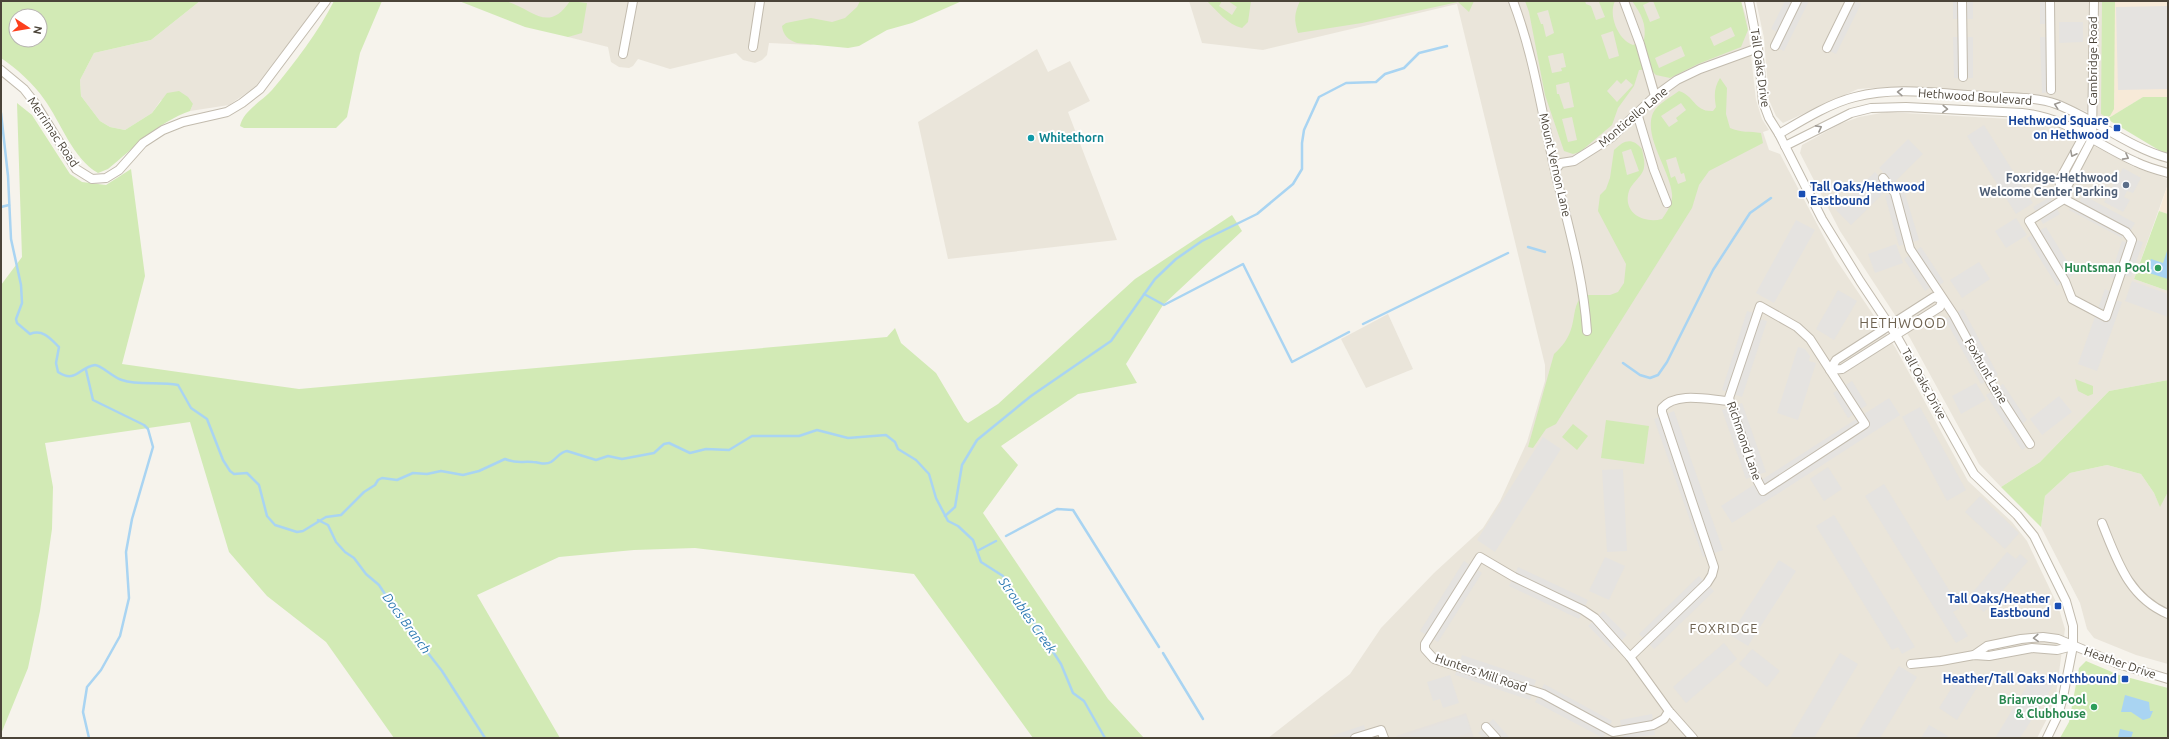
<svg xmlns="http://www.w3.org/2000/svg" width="2169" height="739" viewBox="0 0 2169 739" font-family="Ubuntu,sans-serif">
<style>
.residential{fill:#eae5da}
.commercial{fill:#f7ead8}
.industrial{fill:#e6e2dd}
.green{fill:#d2eab5;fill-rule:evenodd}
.parking{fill:#e5e3e0}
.water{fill:#a9d4f2}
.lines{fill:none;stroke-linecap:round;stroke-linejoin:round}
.stream{stroke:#a9d4f2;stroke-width:2.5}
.minor-casing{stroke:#c2bbae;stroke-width:10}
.minor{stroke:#fff;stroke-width:8}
.oneway{stroke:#9c9892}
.transit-dot{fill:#1a4fb4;stroke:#fff;stroke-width:1.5}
.culture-dot{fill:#0f9aa8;stroke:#fff;stroke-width:1.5}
.service-dot{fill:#5c6f8a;stroke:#fff;stroke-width:1.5}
.leisure-dot{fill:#2e9e5b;stroke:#fff;stroke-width:1.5}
.labels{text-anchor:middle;stroke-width:4;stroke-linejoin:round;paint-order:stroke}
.street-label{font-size:12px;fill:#4b4439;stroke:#fff}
.transit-label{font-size:12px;font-weight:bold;fill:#164399;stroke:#fff;text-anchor:end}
.culture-label{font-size:12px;font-weight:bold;fill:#0d838f;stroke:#fff;text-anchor:start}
.service-label{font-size:12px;font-weight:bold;fill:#4e5e75;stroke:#fff;text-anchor:end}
.leisure-label{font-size:12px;font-weight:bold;fill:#27864d;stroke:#fff;text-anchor:end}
.water-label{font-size:13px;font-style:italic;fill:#2e7ab2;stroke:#fff}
.neighbourhood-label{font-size:13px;letter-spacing:1px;fill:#6e6250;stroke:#fff}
.quarter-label{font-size:14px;letter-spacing:1px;fill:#6e6250;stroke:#fff}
</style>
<rect width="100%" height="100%" fill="#f6f3ec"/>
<!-- residential -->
<g class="residential">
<polygon points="200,1 321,1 255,87 229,105 190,111 193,104 161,100 152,113 125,130 110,127 100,121 81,96 80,80 94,53 151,40"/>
<polygon points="488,1 927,1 811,45 769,43 767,55 762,60 755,63 743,60 736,53 670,69 638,59 633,66 629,68 619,67 611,62 608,47 568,37 556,26"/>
<polygon points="1189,1 1741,1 1747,19 1756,100 1762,119 1769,130 1763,132 1769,150 1780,154 1835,258 1895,347 1968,481 2012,522 2027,541 2058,606 2065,629 2056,694 2051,711 2037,738 1268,738 1350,674 1381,628 1434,573 1483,528 1500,501 1527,442 1545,381 1545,365 1457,4 1263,50 1202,43"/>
<polygon points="1756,1 2102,1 2102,113 2107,119 2052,99 2004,93 1888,87 1858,89 1783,123 1776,116 1769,100 1764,38"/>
<polygon points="1037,49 1048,72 1070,61 1090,101 1068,112 1117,240 948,259 918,122"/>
<polygon points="1887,112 2028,120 2046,123 2060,128 2136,168 2168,179 2168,184 2134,279 2168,291 2168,380 2109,391 2040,462 2001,487 1979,464 1910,338 1840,231 1800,153 1802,145 1840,124 1859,117"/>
<polygon points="1388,314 1413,369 1366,388 1341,339"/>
<polygon points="2107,465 2141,474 2154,493 2160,506 2168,492 2168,664 2136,655 2094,638 2087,629 2080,603 2041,527 2045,496 2070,473"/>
</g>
<!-- commercial -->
<g class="commercial">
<polygon points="2102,1 2168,1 2168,97 2143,97 2107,119 2102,113"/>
<polygon points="2168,184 2168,214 2159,211"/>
</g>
<!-- industrial -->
<polygon class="industrial" points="1466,713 1474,738 1397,738 1396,736"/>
<!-- green -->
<g class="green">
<path d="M1,1h199l-49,39 -57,13 -14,27 1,16 19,25 10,6 15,3 27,-17 15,-20 12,-2 9,6 5,7 -3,7c-32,11 -56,37 -82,58l-10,4c-26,-15 -37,-51 -54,-74 -11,-16 -27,-30 -43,-41zM16,16h24v24h-24z"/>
<path d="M334,1h48l-22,52 -13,64 -11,11h-92l-4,-2c3,-15 22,-25 32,-36 22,-26 47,-59 62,-89z"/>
<path d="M459,1c13,0 36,-1 47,0 27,8 42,33 64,0l17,2 -5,30 -14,4 -43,-10z"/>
<path d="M860,1h102l-50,22 -25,7 -28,16 -11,2 -51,-5c-9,-3 -14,-8 -15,-17l4,-3 25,-5 21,4 13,-4 12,-11z"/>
<path d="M1207,1h15l-3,5 13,9 5,-8 -9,-6h23l-3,21 -6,6c-15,-4 -24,-16 -35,-27z"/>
<path d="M1300,1h174l-5,11 -11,-10 -96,21 -64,10c-4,-13 -4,-19 2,-32z"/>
<path d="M1525,1h60l1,3 5,2 5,14 9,-3 -6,-15 16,-1c-7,14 3,39 18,44l11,-5c3,-16 -3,-26 -12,-39h20l-9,4 7,17 10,-4 -7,-17h88l7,29 -7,17 -43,17 -28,14 -14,-3 -6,-6 -11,1 -5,16 -16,22 -6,17 -32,27 -7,2 -9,-3 -19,-56 -16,-83zM1548,10l6,23 -8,4 -3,-13h-2l-4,-11zM1731,27l4,9 -21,10 -4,-9zM1613,31l6,25 -10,3 -8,-24zM1681,46l4,10 -26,12 -4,-10zM1563,53l3,14 -5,1 1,3 -10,2 -4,-17zM1626,79l7,6 -16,17 -10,-11 10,-11 4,4zM1569,82l5,25 -10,2 -5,-15h-2l-1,-9zM1572,117l5,23 -9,2 -6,-23z"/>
<polygon points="2102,1 2115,1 2114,109 2110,116 2106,117 2101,114"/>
<path d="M1720,78l7,10 -1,26 4,14c11,5 20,3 31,5l2,10 -54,28 -10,14 -7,23 -136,216 -10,5 -13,19 -5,-1 26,-93c8,-7 15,-16 18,-28 3,-11 2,-23 11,-31h27l8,-3 6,-9 2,-19 -28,-53 2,-16 6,-6 4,-11 4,-28c10,-10 18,-13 28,-1 1,6 4,15 1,22 -3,7 -12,13 -14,20 -7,22 15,33 33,28 5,-7 11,-16 10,-25 -2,-24 -29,-57 -19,-81 4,-9 18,-16 26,-22 16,5 15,21 34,20l3,-4c-2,-12 -2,-19 4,-29zM1681,103l5,7 -10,8 2,3 -9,6 -8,-11zM1631,149l8,22 -12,4 -5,-23zM1676,157l5,17 3,-1 2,8 -8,3 -3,-8 -4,2 -5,-18z"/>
<polygon points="2143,97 2168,97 2168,153 2162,152 2107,119"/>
<polygon points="17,103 32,115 70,174 82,182 106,185 131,169 145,276 122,364 299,389 887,337 895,328 901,343 936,373 964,420 968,423 998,404 1135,279 1232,215 1242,231 1163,305 1126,364 1137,383 1078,394 1001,446 1018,465 983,513 1108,699 1144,738 1033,738 914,574 695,548 634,550 559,557 477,595 560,738 394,738 326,642 267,596 229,552 190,422 45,443 53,487 52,529 40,611 28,668 1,734 1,285 22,257"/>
<polygon points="2159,211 2168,214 2168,291 2134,279"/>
<polygon points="2075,379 2093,386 2093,394 2088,396 2078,391"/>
<polygon points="2168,380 2168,492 2160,507 2154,493 2141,474 2107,465 2070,473 2045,496 2041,527 2001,487 2040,462 2109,391"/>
<polygon points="1606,420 1649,426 1644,464 1601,458"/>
<polygon points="1573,424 1588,436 1577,450 1562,437"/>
<polygon points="2086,661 2119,675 2168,688 2168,738 2060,738 2069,722 2079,668"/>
</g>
<!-- parking -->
<g class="parking">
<polygon points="1785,1 1809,1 1784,51 1771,45 1777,32 1771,29"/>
<polygon points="1847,1 1856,1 1861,4 1836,54 1824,48"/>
<rect x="1953" y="1" width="20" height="18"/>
<rect x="2040" y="1" width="14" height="23"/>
<polygon points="2168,6 2168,89 2118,90 2116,7"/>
<polygon points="2059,22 2083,22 2083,42 2059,43"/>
<polygon points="1953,37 1973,37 1973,78 1954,78"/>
<polygon points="2040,37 2054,37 2055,92 2042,93"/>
<polygon points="1984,125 2033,203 2016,214 1967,136"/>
<polygon points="1908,139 1923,154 1851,225 1836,210 1875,172 1879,176 1883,172 1879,168"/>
<polygon points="2123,168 2141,178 2133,193 2127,191 2124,197 2130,200 2123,212 2104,202"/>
<polygon points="1904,190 1919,240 1899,246 1885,196"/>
<polygon points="2083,195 2135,223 2128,235 2124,233 2122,238 2069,210 2075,200 2079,202"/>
<polygon points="2050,197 2060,214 2043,224 2033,207"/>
<polygon points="2016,218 2027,235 2006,248 1995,231"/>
<polygon points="1796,220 1815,230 1774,303 1756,293"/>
<polygon points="2046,227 2075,274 2057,286 2027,238"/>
<polygon points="2131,238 2143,242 2131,277 2124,275 2122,281 2110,277 2122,241 2129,243"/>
<polygon points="1896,244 1903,263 1875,273 1868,254"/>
<polygon points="1921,247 1944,282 1932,290 1931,287 1925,291 1904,259"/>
<polygon points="1979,262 1990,279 1962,298 1950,280"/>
<polygon points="2132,281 2168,294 2168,317 2125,301"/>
<polygon points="2105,289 2117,294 2115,300 2122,302 2097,371 2078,364"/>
<polygon points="1838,290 1857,301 1834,340 1816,329"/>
<polygon points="1963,309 1998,375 1981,384 1945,319"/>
<polygon points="1747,311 1761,315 1760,319 1767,321 1742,397 1722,390"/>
<polygon points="1798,347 1805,349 1810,356 1809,361 1816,363 1798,420 1777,413"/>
<polygon points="1852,381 1867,405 1848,418 1833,393"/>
<polygon points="1976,383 1986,400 1961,414 1952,396"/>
<polygon points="2003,384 2027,420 2022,424 2034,442 2022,450 1986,395"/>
<polygon points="2059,396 2072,412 2042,435 2030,419"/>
<polygon points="1889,398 1900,415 1732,523 1721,506"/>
<polygon points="1742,403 1766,472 1746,479 1722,410"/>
<polygon points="1920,407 1966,490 1947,501 1902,417"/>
<polygon points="1674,411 1723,550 1703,557 1654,419"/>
<polygon points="1543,437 1561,449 1495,552 1477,540"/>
<polygon points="1828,467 1842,489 1824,501 1810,479"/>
<polygon points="1623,469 1627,551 1607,552 1602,470"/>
<polygon points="1884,484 1960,608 1953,612 1968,636 1956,643 1865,496"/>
<polygon points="1980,496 2019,533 2005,549 1965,512"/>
<polygon points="1834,515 1915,647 1902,654 1898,647 1892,650 1816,526"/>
<polygon points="2007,552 2016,559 2020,554 2028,561 1984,612 1968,598"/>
<polygon points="1605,557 1625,566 1609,600 1589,591"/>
<polygon points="1779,560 1796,571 1748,646 1730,635"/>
<polygon points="1464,561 1482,573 1438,642 1420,631"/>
<polygon points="1518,567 1588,600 1579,619 1509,586"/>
<polygon points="1699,576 1714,591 1654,649 1639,634"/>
<polygon points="1603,611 1627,635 1612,650 1588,626"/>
<polygon points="1724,643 1737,659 1686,703 1673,687"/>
<polygon points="1752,649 1780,671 1767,687 1739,664"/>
<polygon points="1840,653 1858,664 1814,738 1790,738"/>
<polygon points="1462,655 1536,680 1530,700 1455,675"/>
<polygon points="1899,666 1917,677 1880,738 1858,738 1856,737"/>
<polygon points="2036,671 2055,683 2020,738 1995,738"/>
<polygon points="1961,673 1979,684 1957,720 1939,708"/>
<polygon points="1450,675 1459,703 1443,708 1440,699 1433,701 1427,682"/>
<polygon points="1544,684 1612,721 1603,738 1535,702"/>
<polygon points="1652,714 1655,735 1623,738 1620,720"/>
<polygon points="1466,715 1471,732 1453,738 1411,738 1409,734"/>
<polygon points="1493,719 1510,738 1483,738 1478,733"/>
<polygon points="1364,725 1368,738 1328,738 1328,737"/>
<polygon points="1929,725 1948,736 1947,738 1921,738"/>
</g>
<!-- water -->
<g class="water">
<polygon points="2168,248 2168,279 2146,272 2151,259 2163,263"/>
<polygon points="2125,695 2149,702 2150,711 2153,711 2150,718 2143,720 2131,712 2121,712"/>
<polygon points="2120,729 2133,732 2131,738 2118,737"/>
</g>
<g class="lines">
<!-- stream -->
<g class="stream">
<path d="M1,113l7,63 3,63 10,46 1,18 -6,16 1,4 13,11c13,-5 20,4 29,13l-3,16 2,9c18,12 21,-5 37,-7 6,0 19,13 27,15 17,6 38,1 56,5l13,23 16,11 16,41 7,11 4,3 13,-1 12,12 8,31 8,9 22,7 6,-1 23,-14 15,-2 23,-23 11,-7 3,-5 4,-2 15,2 16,-7 14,1 14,-3 22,4 16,-4 26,-12c12,5 16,2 28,3 7,0 11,4 18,0 6,-4 9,-10 16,-11l29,9 12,-4 14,3 32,-6 10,-9 5,-1 21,10 16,-4 23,1 23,-14h47l18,-6 31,8 38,-3 9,7 3,7 18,11 13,14 7,24 12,23 10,5 15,14 8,22 22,14 17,32 11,10 30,46 12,29 11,8 21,37"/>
<polyline points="1,207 9,205"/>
<polyline points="1528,247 1545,252"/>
<polyline points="1144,294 1164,305 1243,264 1292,362 1349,332"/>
<polyline points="1363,324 1508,253"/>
<polyline points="1623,363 1640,375 1650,378 1658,375 1667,362 1713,270 1750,213 1771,198"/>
<polyline points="86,370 93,400 144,425 148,429 153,447 132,519 126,552 129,598 120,636 101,670 87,687 83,712 89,738"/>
<polyline points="945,516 955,507 962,465 977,440 1031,396 1111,341 1155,279 1176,259 1202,241 1257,214 1293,184 1302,169 1302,143 1304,130 1319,97 1346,83 1376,82 1385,74 1404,68 1419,53 1447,46"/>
<polyline points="318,520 328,525 336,542 345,552 354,558 366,574 379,585 400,617 442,671 485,738"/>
<polyline points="1006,536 1057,509 1073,510 1159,647"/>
<polyline points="977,551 996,541"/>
<polyline points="1163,653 1203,719"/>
</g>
<!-- minor casing -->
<g class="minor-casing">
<g id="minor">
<path d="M1513,1c21,55 29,113 42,170 13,55 28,103 32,160"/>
<polyline points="1624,1 1640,44 1655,96"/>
<polyline points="1749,1 1758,48 1763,102 1769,118 1779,134 1822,219 1860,281 1896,335 1974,474 2017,515 2034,536 2066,601 2073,626 2073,646 2063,697 2058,715 2047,738"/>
<polyline points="1962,1 1963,77"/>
<polyline points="2050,1 2051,90"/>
<polyline points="1775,46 1797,1"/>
<polyline points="753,47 760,1"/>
<polyline points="1827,48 1850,1"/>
<polyline points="623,54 633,1"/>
<polyline points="1,70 24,89 35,103 76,169 92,179 106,178 119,170 143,143 163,130 183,122 227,112 242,103 260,89 326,1"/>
<polyline points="1637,113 1654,170 1667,203"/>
<polyline points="2092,121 2059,181 2064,199 2126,232 2132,240 2106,317 2072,299 2065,281 2029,221 2064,199 2068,185 2092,139 2094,1"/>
<path d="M1779,134c22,-13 51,-31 76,-37 42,-11 87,-3 129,-1 23,2 51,0 72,8 39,15 72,43 112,54"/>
<path d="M1785,146l66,-33 20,-5 35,-1 116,6c44,4 75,32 114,49 10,5 21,8 32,11"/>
<polyline points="1555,170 1561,163 1574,161 1612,137 1655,96 1677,80 1700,69 1758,48"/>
<polyline points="1883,178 1895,193 1910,249 1954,315 1992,385 2030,444"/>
<polygon points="1934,297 1942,299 1940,307 1842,369 1830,370 1836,360"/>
<polygon points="1760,306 1797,327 1810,339 1865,424 1763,491 1755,476 1729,398"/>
<path d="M2102,523c15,37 26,74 66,91"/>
<polyline points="1974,655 1987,646 2021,639 2043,637 2058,639 2118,664 2168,679"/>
<path d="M1630,657l77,-74 5,-8 2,-8 -52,-155v-4c14,-17 48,-8 67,-7"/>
<polyline points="1911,664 1941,661 1974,655 1989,656 2032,648 2057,650 2073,646"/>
<polyline points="1669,711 1664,719 1653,725 1613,732 1543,694 1434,659 1425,649 1425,644 1480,557 1514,577 1583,610 1595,618 1630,657 1669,711 1693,738"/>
<polyline points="1486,727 1496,738"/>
<polyline points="1355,738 1381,730 1384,738"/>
</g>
</g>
<!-- minor -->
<use href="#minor" class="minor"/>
</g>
<!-- one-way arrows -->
<defs><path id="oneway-chevron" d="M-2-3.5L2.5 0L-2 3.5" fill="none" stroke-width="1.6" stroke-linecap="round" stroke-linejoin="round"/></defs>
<g class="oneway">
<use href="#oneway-chevron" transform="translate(1900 92) rotate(-179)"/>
<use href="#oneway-chevron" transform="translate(2057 105) rotate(-161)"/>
<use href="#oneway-chevron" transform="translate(1945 109) rotate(3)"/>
<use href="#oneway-chevron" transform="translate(1819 128) rotate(-28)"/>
<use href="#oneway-chevron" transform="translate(2073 154) rotate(117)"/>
<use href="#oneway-chevron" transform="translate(2126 157) rotate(28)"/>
<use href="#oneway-chevron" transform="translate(2036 638) rotate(177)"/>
</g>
<!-- markers -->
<g class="transit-dot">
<rect x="2113" y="124" width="8" height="8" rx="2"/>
<rect x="1798" y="190" width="8" height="8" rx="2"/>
<rect x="2054" y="602" width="8" height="8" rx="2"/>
<rect x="2121" y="675" width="8" height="8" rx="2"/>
</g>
<circle class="culture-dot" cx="1031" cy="138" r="4"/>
<circle class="service-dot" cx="2126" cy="185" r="4"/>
<g class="leisure-dot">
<circle cx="2158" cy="268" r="4"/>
<circle cx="2094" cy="707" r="4"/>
</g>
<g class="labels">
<!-- street labels -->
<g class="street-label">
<text transform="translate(2093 61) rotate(-90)" y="4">Cambridge Road</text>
<text transform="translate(1760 68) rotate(82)" y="4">Tall Oaks Drive</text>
<text transform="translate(1975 97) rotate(4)" y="4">Hethwood Boulevard</text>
<text transform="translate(1633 117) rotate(-40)" y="4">Monticello Lane</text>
<text transform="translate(53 132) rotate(56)" y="4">Merrimac Road</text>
<text transform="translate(1555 165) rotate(77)" y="4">Mount Vernon Lane</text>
<text transform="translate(1986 371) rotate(60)" y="4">Foxhunt Lane</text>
<text transform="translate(1924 384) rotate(61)" y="4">Tall Oaks Drive</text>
<text transform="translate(1744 441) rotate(71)" y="4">Richmond Lane</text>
<text transform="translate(2120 663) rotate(19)" y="4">Heather Drive</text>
<text transform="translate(1481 673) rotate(19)" y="4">Hunters Mill Road</text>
</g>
<!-- transit labels -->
<g class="transit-label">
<text x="2109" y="125">Hethwood Square<tspan x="2109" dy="14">on Hethwood</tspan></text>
<text x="1810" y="191" text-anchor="start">Tall Oaks/Hethwood<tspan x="1810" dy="14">Eastbound</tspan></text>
<text x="2050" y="603">Tall Oaks/Heather<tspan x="2050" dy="14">Eastbound</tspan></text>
<text x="2117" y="683">Heather/Tall Oaks Northbound</text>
</g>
<!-- culture labels -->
<g class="culture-label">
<text x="1039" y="142">Whitethorn</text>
</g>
<!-- service labels -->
<g class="service-label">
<text x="2118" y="182">Foxridge-Hethwood<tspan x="2118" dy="14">Welcome Center Parking</tspan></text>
</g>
<!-- leisure labels -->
<g class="leisure-label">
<text x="2150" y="272">Huntsman Pool</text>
<text x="2086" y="704">Briarwood Pool<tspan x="2086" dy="14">&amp; Clubhouse</tspan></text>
</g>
<!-- water labels -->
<g class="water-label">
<text transform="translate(1028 615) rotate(55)" y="5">Stroubles Creek</text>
<text transform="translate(407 623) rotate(54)" y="5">Docs Branch</text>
</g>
<!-- neighbourhood labels -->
<g class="neighbourhood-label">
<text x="1724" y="633">FOXRIDGE</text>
</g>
<!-- quarter labels -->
<g class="quarter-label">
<text x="1903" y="328">HETHWOOD</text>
</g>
</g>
<!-- border -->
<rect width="2169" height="739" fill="none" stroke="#4b4439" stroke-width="4"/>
<!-- north arrow -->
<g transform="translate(28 28) rotate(102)"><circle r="19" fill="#ffffff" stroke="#b7b4b0"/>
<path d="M0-3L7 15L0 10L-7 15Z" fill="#fc3f1d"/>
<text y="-6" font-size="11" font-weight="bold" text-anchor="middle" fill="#4b4439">N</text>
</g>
</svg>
